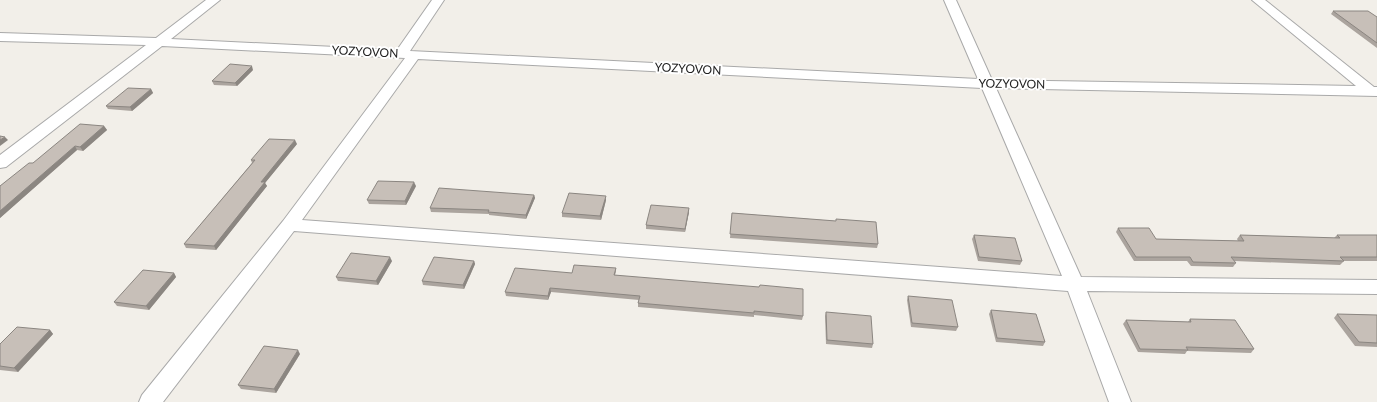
<svg xmlns="http://www.w3.org/2000/svg" width="1377" height="402" viewBox="0 0 1377 402" font-family="Lato,sans-serif">
<style>
.lines{fill:none;stroke-linecap:round;stroke-linejoin:round}
.minor-casing{stroke:#a9a9a9;stroke-width:2}
.minor{fill:#fff;fill-rule:evenodd}
.wall{fill:#aba49e}
.shaded-wall{fill:#8b8681}
.building{fill:#c7bfb8;stroke:#8b8681}
.labels{text-anchor:middle;stroke-width:4;stroke-linejoin:round;paint-order:stroke}
.street-label{font-size:12px;fill:#222;stroke:#fff}
</style>
<rect width="100%" height="100%" fill="#f2efe9"/>
<g class="lines">
<!-- minor casing -->
<g class="minor-casing">
<path id="minor" d="M206,0h14l-49,39 226,11 35,-50h12l-34,51 568,28 -34,-79h12l36,80 364,6 -104,-86h13l109,87h3v9l-381,-8 85,189 296,3v14l-290,-3 44,111h-22l-41,-111 -774,-60 -131,171h-24l3,-7 141,-174 122,-163 -243,-12 -156,121 -6,1v-13l146,-110 -146,-4v-8l156,5zM418,59l564,29 80,188 -760,-56z"/>
</g>
<!-- minor -->
<use href="#minor" class="minor"/>
</g>
<!-- wall -->
<g class="wall">
<polygon points="1333,11 1377,17 1377,48 1331,14"/>
<polygon points="253,70 237,86 214,85 212,81"/>
<polygon points="151,89 153,93 132,111 108,109 106,106"/>
<polygon points="104,126 107,130 83,151 77,150 0,218 0,186 33,163"/>
<polygon points="297,144 265,183 267,186 216,250 186,248 184,244 252,163 251,160"/>
<polygon points="416,186 406,205 369,204 367,200"/>
<polygon points="534,195 535,198 526,219 489,215 489,214 431,212 430,208"/>
<polygon points="606,200 601,220 562,217 562,213"/>
<polygon points="689,212 685,232 646,229 646,225"/>
<polygon points="732,213 835,221 878,244 877,248 730,238"/>
<polygon points="1118,228 1156,239 1238,241 1237,239 1240,235 1334,238 1337,235 1377,235 1377,261 1344,261 1340,265 1234,261 1236,263 1233,267 1191,266 1187,261 1134,261 1116,232"/>
<polygon points="974,235 1022,261 1020,265 978,261 972,239"/>
<polygon points="392,261 378,285 338,281 336,277"/>
<polygon points="474,261 475,264 464,289 423,285 422,281"/>
<polygon points="616,268 616,272 615,275 803,316 802,320 754,315 754,317 638,307 638,303 639,300 551,292 548,300 506,296 505,292 572,273"/>
<polygon points="174,273 176,277 149,310 117,306 114,302"/>
<polygon points="908,296 958,327 956,331 911,327 907,300"/>
<polygon points="991,310 1045,342 1043,346 996,342 989,314"/>
<polygon points="826,312 873,344 872,348 826,344 825,316"/>
<polygon points="1337,314 1377,315 1377,347 1355,346 1334,318"/>
<polygon points="1190,319 1254,349 1251,353 1187,351 1185,354 1138,352 1123,324 1126,320 1188,322"/>
<polygon points="50,330 53,334 18,372 0,370 0,344"/>
<polygon points="300,354 276,393 241,389 238,385"/>
</g>
<!-- shaded-wall -->
<g class="shaded-wall">
<polygon points="252,66 253,70 237,86 235,83"/>
<polygon points="151,89 153,93 132,111 130,107"/>
<polygon points="104,126 107,130 83,151 80,147"/>
<polygon points="5,137 8,140 0,146 0,140"/>
<polygon points="295,140 297,144 265,183 267,186 216,250 214,246 261,182"/>
<polygon points="75,146 77,150 0,218 0,211"/>
<polygon points="414,182 416,186 406,205 405,201"/>
<polygon points="534,195 535,198 526,219 526,215"/>
<polygon points="606,196 606,200 601,220 600,216"/>
<polygon points="689,208 689,212 685,232 685,229"/>
<polygon points="390,257 392,261 378,285 376,281"/>
<polygon points="474,261 475,264 464,289 463,285"/>
<polygon points="174,273 176,277 149,310 146,306"/>
<polygon points="550,288 551,292 548,300 548,296"/>
<polygon points="50,330 53,334 18,372 14,368"/>
<polygon points="298,350 300,354 276,393 274,389"/>
</g>
<!-- building -->
<g class="building">
<polygon points="1333,11 1368,11 1377,17 1377,43"/>
<polygon points="230,64 252,66 235,83 212,81"/>
<polygon points="128,88 151,89 130,107 106,106"/>
<polygon points="80,124 104,126 80,147 75,146 0,211 0,186 29,163 33,163"/>
<polygon points="0,136 5,137 0,140"/>
<polygon points="269,139 295,140 261,182 265,182 214,246 184,244 255,160 251,160"/>
<polygon points="378,181 414,182 405,201 367,200"/>
<polygon points="439,188 534,195 526,215 488,212 489,210 430,208"/>
<polygon points="569,193 606,196 600,216 562,213"/>
<polygon points="651,205 689,208 685,229 646,225"/>
<polygon points="732,213 836,221 836,219 876,222 878,244 730,234"/>
<polygon points="1118,228 1149,228 1156,239 1244,241 1240,235 1340,238 1337,235 1377,235 1377,257 1340,257 1344,261 1231,257 1236,263 1193,262 1190,257 1136,257"/>
<polygon points="974,235 1015,238 1022,261 979,257"/>
<polygon points="351,253 390,257 376,281 336,277"/>
<polygon points="434,257 474,261 463,285 422,281"/>
<polygon points="574,265 616,268 614,275 759,287 760,285 803,289 803,316 754,311 754,313 638,303 640,296 550,288 548,296 505,292 515,268 572,273"/>
<polygon points="143,270 174,273 146,306 114,302"/>
<polygon points="908,296 952,300 958,327 912,323"/>
<polygon points="991,310 1036,314 1045,342 997,338"/>
<polygon points="826,312 871,316 873,344 827,340"/>
<polygon points="1337,314 1377,315 1377,343 1359,342"/>
<polygon points="1190,319 1235,320 1254,349 1186,347 1188,350 1140,349 1126,320 1191,322"/>
<polygon points="17,327 50,330 14,368 0,366 0,344"/>
<polygon points="264,346 298,350 274,389 238,385"/>
</g>
<g class="labels">
<!-- street labels -->
<g class="street-label">
<text transform="translate(365 52) rotate(3)" y="4">YOZYOVON</text>
<text transform="translate(688 69) rotate(3)" y="4">YOZYOVON</text>
<text transform="translate(1012 84) rotate(1)" y="4">YOZYOVON</text>
</g>
</g>
</svg>
